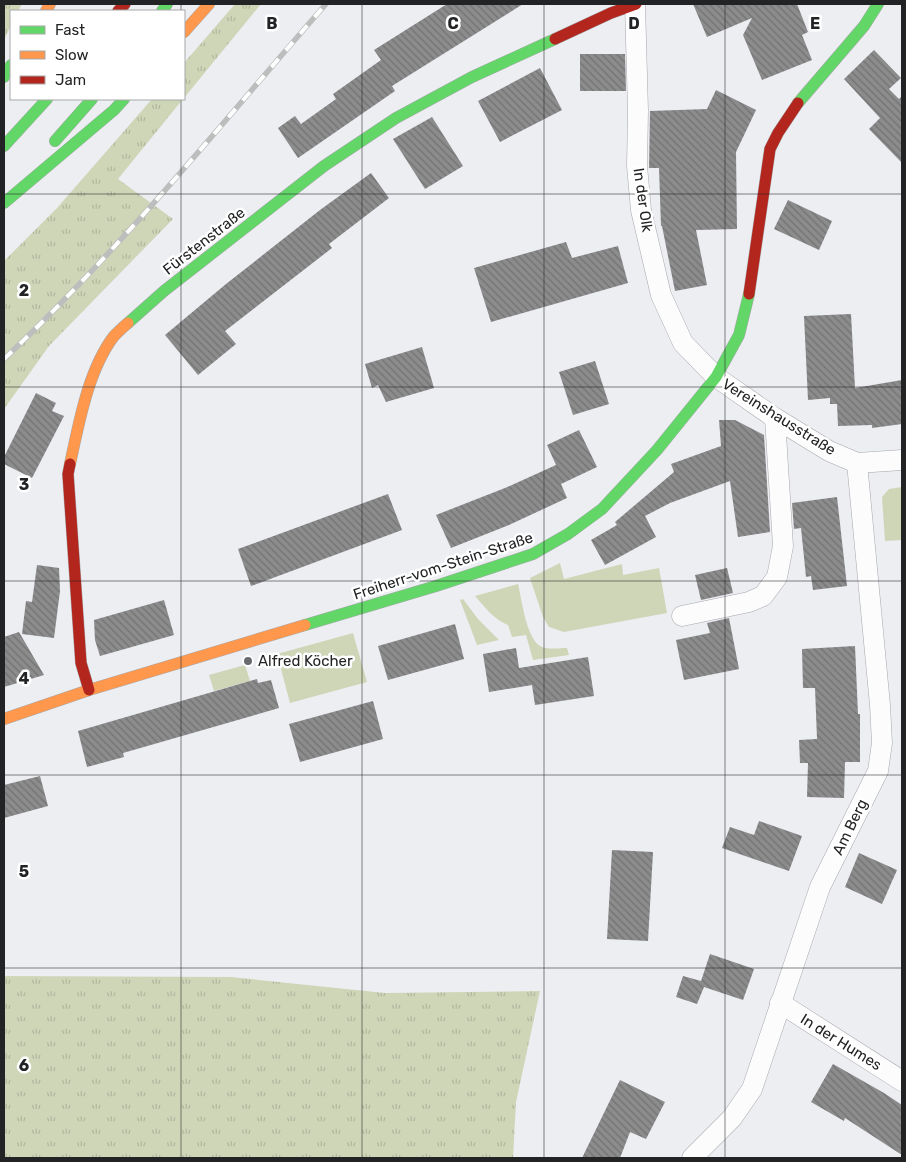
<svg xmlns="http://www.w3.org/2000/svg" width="906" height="1162" viewBox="0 0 906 1162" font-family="Rubik,sans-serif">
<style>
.grass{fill:url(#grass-tufts)}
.green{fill:#cfd6b8}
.building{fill:url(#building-back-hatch)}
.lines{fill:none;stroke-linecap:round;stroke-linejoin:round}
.street-casing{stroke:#a7a8ab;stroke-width:21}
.fast-casing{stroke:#a7a8ab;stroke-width:12}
.slow-casing{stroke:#a7a8ab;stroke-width:12}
.jam-casing{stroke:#a7a8ab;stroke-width:12}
.street{stroke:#fcfcfd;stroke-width:20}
.fast{stroke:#63d668;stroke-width:11}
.slow{stroke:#ff974d;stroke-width:11}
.jam{stroke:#b3261e;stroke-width:11}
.rail-casing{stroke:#bcbdbd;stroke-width:5.5}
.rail{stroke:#fff;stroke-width:4;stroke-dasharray:11;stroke-linecap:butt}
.grid{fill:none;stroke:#222325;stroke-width:1;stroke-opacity:0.55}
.poi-dot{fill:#696a6d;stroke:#fff;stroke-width:2}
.labels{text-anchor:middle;stroke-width:5;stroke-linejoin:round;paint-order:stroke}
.street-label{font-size:15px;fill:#222325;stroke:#fff}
.poi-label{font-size:15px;fill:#222325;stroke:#fff;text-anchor:start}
.grid-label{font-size:16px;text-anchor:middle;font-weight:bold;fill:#222325;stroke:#fff;stroke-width:5;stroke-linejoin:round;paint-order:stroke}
</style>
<defs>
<pattern id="grass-tufts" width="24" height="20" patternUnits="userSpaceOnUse" patternTransform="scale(1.25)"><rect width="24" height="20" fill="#cfd6b8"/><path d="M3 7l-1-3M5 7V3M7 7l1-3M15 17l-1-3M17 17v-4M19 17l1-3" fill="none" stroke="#b1b79e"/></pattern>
<pattern id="building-back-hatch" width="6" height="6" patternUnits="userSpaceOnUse" patternTransform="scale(1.25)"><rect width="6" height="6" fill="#8c8c8d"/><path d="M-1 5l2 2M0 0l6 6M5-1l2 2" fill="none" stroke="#727273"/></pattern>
</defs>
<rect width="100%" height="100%" fill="#eceef2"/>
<!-- grass -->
<g class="grass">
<polygon points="4,4 22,4 18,11 11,11 11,25 4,40"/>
<polygon points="235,4 261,4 184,98 184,63"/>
<polygon points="152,99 183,99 118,179 173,219 49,346 4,409 4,261 57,208"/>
<polygon points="4,976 231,977 385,993 540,991 516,1102 513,1158 4,1158"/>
</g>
<!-- green -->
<g class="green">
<polygon points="902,487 902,540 885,541 882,497 889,489"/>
<polygon points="560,563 564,579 622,564 623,575 659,568 667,613 564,632 549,627 543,617 530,578"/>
<path d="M518,584c4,16 8,53 22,62 7,4 19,2 27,2l2,7 -36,5 -7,-25 -14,2 -4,-12c-15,-6 -23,-18 -33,-29z"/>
<polygon points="463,599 478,619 499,640 477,645 460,600"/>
<polygon points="353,633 367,682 290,703 277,654"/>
<polygon points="245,665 250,681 214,691 209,675"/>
</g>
<!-- building -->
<g class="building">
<polygon points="447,4 523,4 392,86 395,91 298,158 278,128 295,116 301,124 336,99 333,94 381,60 374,50"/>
<polygon points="693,4 797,4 808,32 802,35 812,60 762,80 743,35 752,18 707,37"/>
<polygon points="874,50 901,78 889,89 899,99 902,96 902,163 869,129 880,118 844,79"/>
<polygon points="580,54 625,54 626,91 580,91"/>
<polygon points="540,68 562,110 500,142 478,101"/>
<polygon points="716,90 756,110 736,152 737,229 696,230 707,285 675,291 662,226 661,226 659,168 649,168 650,111 707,109"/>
<polygon points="432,117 463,166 425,189 393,139"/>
<polygon points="371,173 389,198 329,244 332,248 225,331 236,344 198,375 165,335 226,284 320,210"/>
<polygon points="788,200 832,221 819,250 774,229"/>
<polygon points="566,242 572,258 618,246 628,283 491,322 474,268"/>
<polygon points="851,314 855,388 902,380 902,424 872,428 872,425 838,426 837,404 830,404 830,398 808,400 804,316"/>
<polygon points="422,347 434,388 386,402 378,385 372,388 365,364"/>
<polygon points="595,361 609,404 573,415 559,372"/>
<polygon points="36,393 56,403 52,411 64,416 32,478 4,464 4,457"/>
<polygon points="719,420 735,420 764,435 770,532 738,537 730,481 670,503 645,516 656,537 605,565 591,540 617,525 615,522 674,472 671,464 721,446"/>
<polygon points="579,430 597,467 561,484 567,498 509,525 451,548 436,515 505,488 556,465 547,445"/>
<polygon points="388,494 402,530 251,586 238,549"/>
<polygon points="837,497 847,586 813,590 811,576 806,577 801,528 794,529 792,503"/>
<polygon points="37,565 59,568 60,591 54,638 22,634 26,601 32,602"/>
<polygon points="727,568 733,593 701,600 695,575"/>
<polygon points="164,600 174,635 100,656 95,640 94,620"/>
<polygon points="729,618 739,669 684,680 676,640 710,633 707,623"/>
<polygon points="455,624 464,659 388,680 378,646"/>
<polygon points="19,632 44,675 4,687 4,637"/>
<polygon points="855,646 858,714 860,714 860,762 845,762 844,798 807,797 808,763 800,763 799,740 817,739 815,688 803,688 802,649"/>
<polygon points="516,648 519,668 588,657 594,696 535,705 532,685 489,692 483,654"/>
<polygon points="257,679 258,683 271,680 279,708 123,753 124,757 87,767 78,731"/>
<polygon points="373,701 383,739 300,762 289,724"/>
<polygon points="40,776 48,806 4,818 4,785"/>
<polygon points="759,821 802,836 789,871 722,848 730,827 754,835"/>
<polygon points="612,850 653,852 648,941 607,939"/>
<polygon points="859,853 897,870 882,904 845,887"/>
<polygon points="710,954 754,969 743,1000 704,987 697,1004 676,997 683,976 701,981"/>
<polygon points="833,1064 884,1093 902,1105 902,1155 845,1118 844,1121 811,1102"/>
<polygon points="620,1080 665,1102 646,1139 630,1132 620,1158 582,1158"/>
</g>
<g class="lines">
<!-- street casing -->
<g class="street-casing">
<g id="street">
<polyline points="635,4 638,111 637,166 641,210 661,295 683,343 716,377 775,418 829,451 857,463 902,460"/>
<polyline points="682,616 749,602 763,596 777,577 783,546 775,418"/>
<polyline points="780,1003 902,1081"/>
<polyline points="692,1158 732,1118 752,1089 820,887 878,771 882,743 880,705 857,463"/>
</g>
</g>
<!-- fast casing -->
<g class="fast-casing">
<g id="fast">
<polyline points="162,11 167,4"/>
<polyline points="4,77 11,65"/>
<polyline points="798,103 864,26 878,4"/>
<polyline points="55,141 92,99"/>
<polyline points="4,146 47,99"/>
<polyline points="4,203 114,110 124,99"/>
<polyline points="128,323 164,291 324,166 396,118 472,77 555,39"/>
<polyline points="305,625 436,586 533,554 568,534 602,509 657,450 716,377 739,335 749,294"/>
</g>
</g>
<!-- slow casing -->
<g class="slow-casing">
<g id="slow">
<polyline points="46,11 50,4"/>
<polyline points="184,32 209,4"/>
<path d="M70,464c9,-41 18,-94 44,-128 4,-4 9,-9 14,-13"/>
<polyline points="4,719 89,690 305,625"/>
</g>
</g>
<!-- jam casing -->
<g class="jam-casing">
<g id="jam">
<polyline points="118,11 125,4"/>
<polyline points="555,39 611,13 636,4"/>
<polyline points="749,294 770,149 778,133 798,103"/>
<polyline points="70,464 68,474 81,663 89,690"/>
</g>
</g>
<!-- street -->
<use href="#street" class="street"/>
<!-- fast -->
<use href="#fast" class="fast"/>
<!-- slow -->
<use href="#slow" class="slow"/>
<!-- jam -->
<use href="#jam" class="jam"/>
<!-- rail casing -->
<g class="rail-casing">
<path id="rail" d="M4,359c116,-109 217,-235 322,-355"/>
</g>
<!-- rail -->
<use href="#rail" class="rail"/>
</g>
<!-- grid -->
<path class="grid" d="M181,4v7M362,4v1154M544,4v1154M725,4v1154M181,99v1059M4,194h898M4,387h898M4,581h898M4,775h898M4,968h898"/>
<!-- markers -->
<circle class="poi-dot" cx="248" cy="661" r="5"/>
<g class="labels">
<!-- street labels -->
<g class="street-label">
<text transform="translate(643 200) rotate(82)" y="5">In der Olk</text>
<text transform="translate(204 241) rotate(-38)" y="5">Fürstenstraße</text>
<text transform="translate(779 417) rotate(32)" y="5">Vereinshausstraße</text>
<text transform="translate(443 566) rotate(-18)" y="5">Freiherr-vom-Stein-Straße</text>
<text transform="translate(850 827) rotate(-64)" y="5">Am Berg</text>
<text transform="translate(841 1042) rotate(32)" y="5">In der Humes</text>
</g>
<!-- poi labels -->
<g class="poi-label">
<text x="258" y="666">Alfred Köcher</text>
</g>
</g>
<g class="grid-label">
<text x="272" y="29">B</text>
<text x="453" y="29">C</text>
<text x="634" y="29">D</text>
<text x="815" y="29">E</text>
<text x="24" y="296">2</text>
<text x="24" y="490">3</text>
<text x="24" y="684">4</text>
<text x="24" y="877">5</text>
<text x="24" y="1071">6</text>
</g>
<!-- border -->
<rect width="906" height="1162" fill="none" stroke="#222325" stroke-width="10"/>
<!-- legend -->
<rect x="10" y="10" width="175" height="90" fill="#ffffff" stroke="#a7a7a8"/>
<rect x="20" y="26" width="25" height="8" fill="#63d668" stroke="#a7a7a8"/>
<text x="55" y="35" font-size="15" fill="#222325">Fast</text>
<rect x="20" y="51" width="25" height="8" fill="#ff974d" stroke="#a7a7a8"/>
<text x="55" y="60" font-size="15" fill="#222325">Slow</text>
<rect x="20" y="76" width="25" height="8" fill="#b3261e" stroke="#a7a7a8"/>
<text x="55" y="85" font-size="15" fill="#222325">Jam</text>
</svg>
